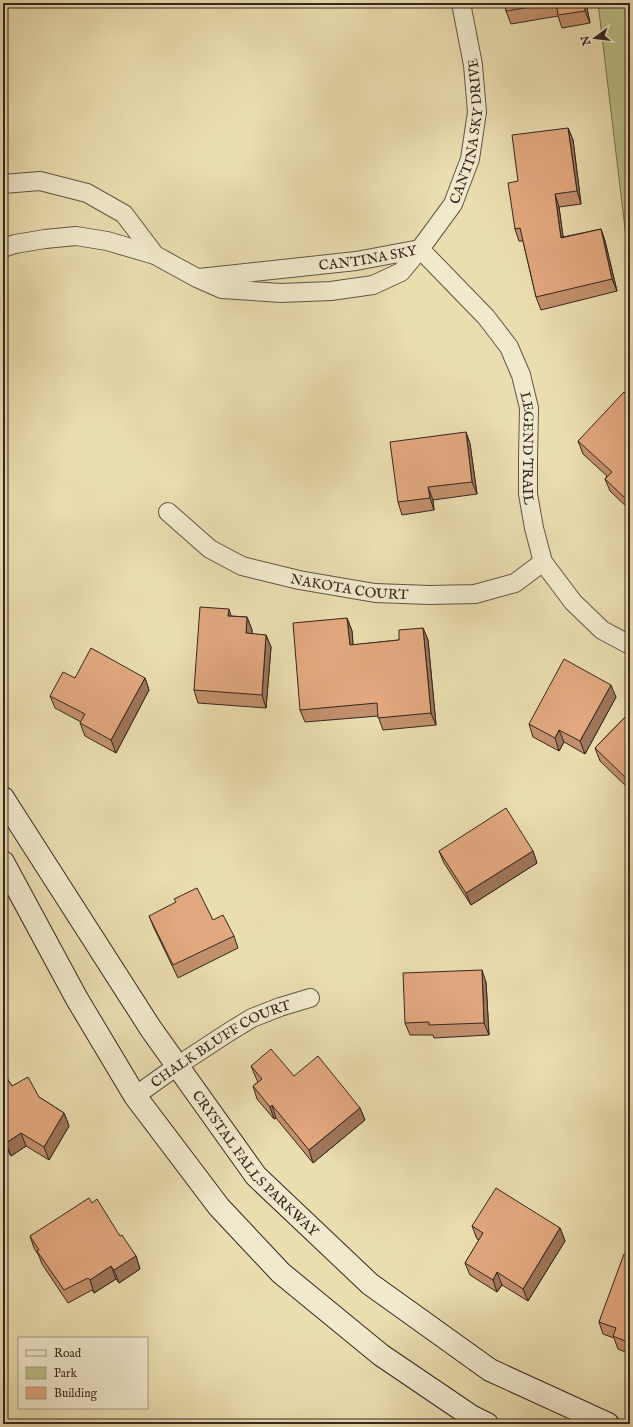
<svg xmlns="http://www.w3.org/2000/svg" width="633" height="1427" viewBox="0 0 633 1427" font-family="'IM FELL English',serif">
<style>
.green{fill:#bcbf87;stroke:#787254}
.lines{fill:none;stroke-linecap:round;stroke-linejoin:round}
.street-casing{stroke:#625444;stroke-width:20}
.secondary-casing{stroke:#342620;stroke-width:24}
.street{stroke:#f1e9cc;stroke-width:18}
.secondary{stroke:#f1e9cc;stroke-width:22}
.wall{fill:#c2906d;stroke:#342620}
.shaded-wall{fill:#9e7659;stroke:#342620}
.building{fill:#e2a87f;stroke:#342620}
.labels{text-anchor:middle;stroke-width:4;stroke-linejoin:round;paint-order:stroke}
.street-label{font-size:14px;fill:#342620;stroke:#f1e9cc}
</style>
<rect width="100%" height="100%" fill="#eaddb0"/>
<filter id="stains"><feTurbulence type="fractalNoise" baseFrequency=".005" numOctaves="4"/><feColorMatrix values="0 0 0 0 .2 0 0 0 0 .09 0 0 0 0 .02 0 0 0 .5 -.17"/></filter>
<radialGradient id="worn" r=".72"><stop offset=".6" stop-color="#630" stop-opacity="0"/><stop offset="1" stop-color="#630" stop-opacity=".3"/></radialGradient>
<!-- green -->
<polygon class="green" points="598,3 630,3 630,270"/>
<g class="lines">
<!-- street casing -->
<g class="street-casing">
<g id="street">
<polyline points="3,184 40,181 87,193 124,214 155,255"/>
<path id="s1" d="M3,248l12,-4 30,-5 31,-3 31,5 48,14 42,23 25,11 59,4 50,-2 42,-6 28,-13 19,-23 33,-45 17,-45 7,-47 -4,-47 -12,-62"/>
<path id="s2" d="M420,249l66,68 23,30 12,28 8,33 -1,50v36l6,34 9,34 30,40 29,28 28,15"/>
<path id="s3" d="M199,278l157,-17 64,-12"/>
<path id="s4" d="M168,512l42,37 32,17 57,14 76,13 55,2 45,-1 40,-11 28,-21"/>
<path id="s5" d="M135,1096l42,-30 52,-34 23,-14 28,-11 30,-9"/>
</g>
</g>
<!-- secondary casing -->
<g class="secondary-casing">
<g id="secondary">
<path id="s6" d="M3,798l148,231 105,147 114,108 120,86 118,54"/>
<polyline points="3,862 77,999 135,1096 219,1207 281,1273 381,1355 471,1416 487,1424"/>
</g>
</g>
<!-- street -->
<use href="#street" class="street"/>
<!-- secondary -->
<use href="#secondary" class="secondary"/>
</g>
<!-- wall -->
<g class="wall">
<polygon points="505,3 586,3 590,23 562,28 558,16 511,24 506,11"/>
<polygon points="568,128 573,140 581,204 559,207 563,237 601,229 605,241 617,291 541,310 536,297 523,241 519,241 515,229 518,181"/>
<polygon points="630,398 630,510 610,491 605,479 607,476 583,454 578,441"/>
<polygon points="466,432 470,444 477,494 433,500 434,510 402,515 398,502"/>
<polygon points="231,616 247,617 252,630 252,634 266,635 271,647 266,708 198,703 194,690"/>
<polygon points="347,618 352,631 353,645 399,640 423,628 428,640 436,725 383,730 378,716 305,722 300,710"/>
<polygon points="75,678 145,678 149,690 116,753 85,736 80,723 81,722 55,708 50,696"/>
<polygon points="616,697 585,754 564,742 559,751 533,737 529,724"/>
<polygon points="630,712 630,790 600,761 595,748"/>
<polygon points="439,851 533,851 537,863 471,905 444,863"/>
<polygon points="149,916 213,920 234,936 238,948 178,978 154,928"/>
<polygon points="486,982 489,1035 434,1038 433,1035 410,1035 405,1023"/>
<polygon points="251,1066 294,1076 360,1108 365,1120 313,1163 276,1118 274,1119 257,1099 253,1086 258,1082 256,1078"/>
<polygon points="3,1072 12,1086 39,1097 64,1113 69,1126 49,1160 26,1146 11,1156 3,1142"/>
<polygon points="92,1203 120,1236 136,1256 140,1269 119,1283 116,1279 94,1293 92,1290 68,1303 42,1264 39,1256 34,1248 30,1236"/>
<polygon points="472,1226 560,1228 565,1241 528,1301 502,1285 497,1292 470,1275 465,1263 479,1240 477,1239"/>
<polygon points="630,1256 630,1354 618,1349 614,1338 603,1334 599,1322"/>
</g>
<!-- shaded-wall -->
<g class="shaded-wall">
<polygon points="584,3 586,3 590,23 585,11"/>
<polygon points="568,128 573,140 581,204 577,191"/>
<polygon points="555,194 559,207 565,251 561,238"/>
<polygon points="601,229 605,241 617,291 612,279"/>
<polygon points="466,432 470,444 477,494 472,482"/>
<polygon points="428,487 433,500 434,510 430,498"/>
<polygon points="630,494 630,509 626,499"/>
<polygon points="229,609 233,622 228,616"/>
<polygon points="247,617 252,630 251,646 246,633"/>
<polygon points="347,618 352,631 354,657 350,645"/>
<polygon points="423,628 428,640 436,725 431,713"/>
<polygon points="266,635 271,647 266,708 262,695"/>
<polygon points="145,678 149,690 116,753 111,740"/>
<polygon points="611,685 616,697 585,754 580,741"/>
<polygon points="559,730 564,742 559,751 555,738"/>
<polygon points="533,851 537,863 471,905 466,893"/>
<polygon points="482,970 486,982 489,1035 484,1023"/>
<polygon points="272,1105 276,1118 274,1119 270,1107"/>
<polygon points="360,1108 365,1120 313,1163 309,1150"/>
<polygon points="64,1113 69,1126 49,1160 44,1147"/>
<polygon points="21,1133 26,1146 11,1156 6,1143"/>
<polygon points="560,1228 565,1241 528,1301 523,1289"/>
<polygon points="136,1256 140,1269 119,1283 114,1270"/>
<polygon points="111,1266 116,1279 94,1293 90,1280"/>
<polygon points="497,1272 502,1285 497,1292 493,1280"/>
</g>
<!-- building -->
<g class="building">
<polygon points="505,3 584,3 585,11 558,15 556,3 506,11"/>
<polygon points="568,128 577,191 555,194 561,238 601,229 612,279 536,297 520,228 515,229 508,183 518,181 512,135"/>
<polygon points="624,392 630,398 630,494 626,499 605,479 612,472 578,441"/>
<polygon points="466,432 472,482 428,487 430,498 398,502 390,442"/>
<polygon points="200,607 229,609 228,616 247,617 246,633 266,635 262,695 194,690"/>
<polygon points="347,618 350,645 399,640 399,630 423,628 431,713 378,718 377,703 300,710 293,623"/>
<polygon points="91,648 145,678 111,740 80,723 85,714 50,696 63,672 75,678"/>
<polygon points="564,659 611,685 580,741 559,730 555,738 529,724"/>
<polygon points="630,712 630,782 595,748"/>
<polygon points="506,808 533,851 466,893 439,851"/>
<polygon points="197,888 213,920 223,915 234,936 173,965 149,916 176,902 174,899"/>
<polygon points="482,970 484,1023 429,1025 429,1022 405,1023 403,973"/>
<polygon points="271,1049 294,1076 318,1056 360,1108 309,1150 272,1105 270,1107 253,1086 262,1079 251,1066"/>
<polygon points="3,1072 12,1086 28,1077 39,1097 64,1113 44,1147 21,1133 6,1143 3,1138"/>
<polygon points="496,1188 560,1228 523,1289 497,1272 493,1280 465,1263 483,1233 472,1226"/>
<polygon points="89,1198 92,1203 97,1199 120,1236 122,1235 136,1256 114,1270 111,1266 90,1280 88,1278 64,1290 37,1251 39,1250 30,1236"/>
<polygon points="624,1254 630,1256 630,1343 613,1336 616,1328 599,1322"/>
</g>
<g class="labels">
<!-- street labels -->
<g class="street-label">
<text dy="5" stroke="none"><textPath href="#s1" startOffset="574">CANTINA SKY DRIVE</textPath></text>
<text dy="5" stroke="none"><textPath href="#s3" startOffset="170">CANTINA SKY</textPath></text>
<text dy="5" stroke="none"><textPath href="#s2" startOffset="237">LEGEND TRAIL</textPath></text>
<text dy="5" stroke="none"><textPath href="#s4" startOffset="202">NAKOTA COURT</textPath></text>
<text dy="5" stroke="none"><textPath href="#s5" startOffset="101">CHALK BLUFF COURT</textPath></text>
<text dy="5" stroke="none"><textPath href="#s6" startOffset="445">CRYSTAL FALLS PARKWAY</textPath></text>
</g>
</g>
<!-- margin -->
<rect width="633" height="1427" fill="none" stroke="#eaddb0" stroke-width="16"/>
<rect x="4" y="4" width="625" height="1419" fill="none" stroke="#342620" stroke-width="2"/>
<rect x="8" y="8" width="617" height="1411" fill="none" stroke="#342620"/>
<!-- legend -->
<rect x="18" y="1337" width="130" height="72" fill="#f1e9cc" stroke="#a59b87"/>
<rect x="26" y="1350" width="20" height="6" fill="#f1e9cc" stroke="#a59b87"/>
<text x="54" y="1357" font-size="12" fill="#342620">Road</text>
<rect x="26" y="1367" width="20" height="12" fill="#bcbf87" stroke="#a59b87"/>
<text x="54" y="1377" font-size="12" fill="#342620">Park</text>
<rect x="26" y="1387" width="20" height="12" fill="#e2a87f" stroke="#a59b87"/>
<text x="54" y="1397" font-size="12" fill="#342620">Building</text>
<!-- north arrow -->
<g transform="translate(595 38) rotate(255)" stroke="#f1e9cc" stroke-width="3" paint-order="stroke">
<path d="M0-3L7 15L0 10L-7 15Z" fill="#342620"/>
<text y="-6" font-size="11" font-weight="bold" text-anchor="middle" fill="#342620">N</text>
</g>
<rect width="100%" height="100%" filter="url(#stains)"/>
<rect width="100%" height="100%" fill="url(#worn)"/>
</svg>
